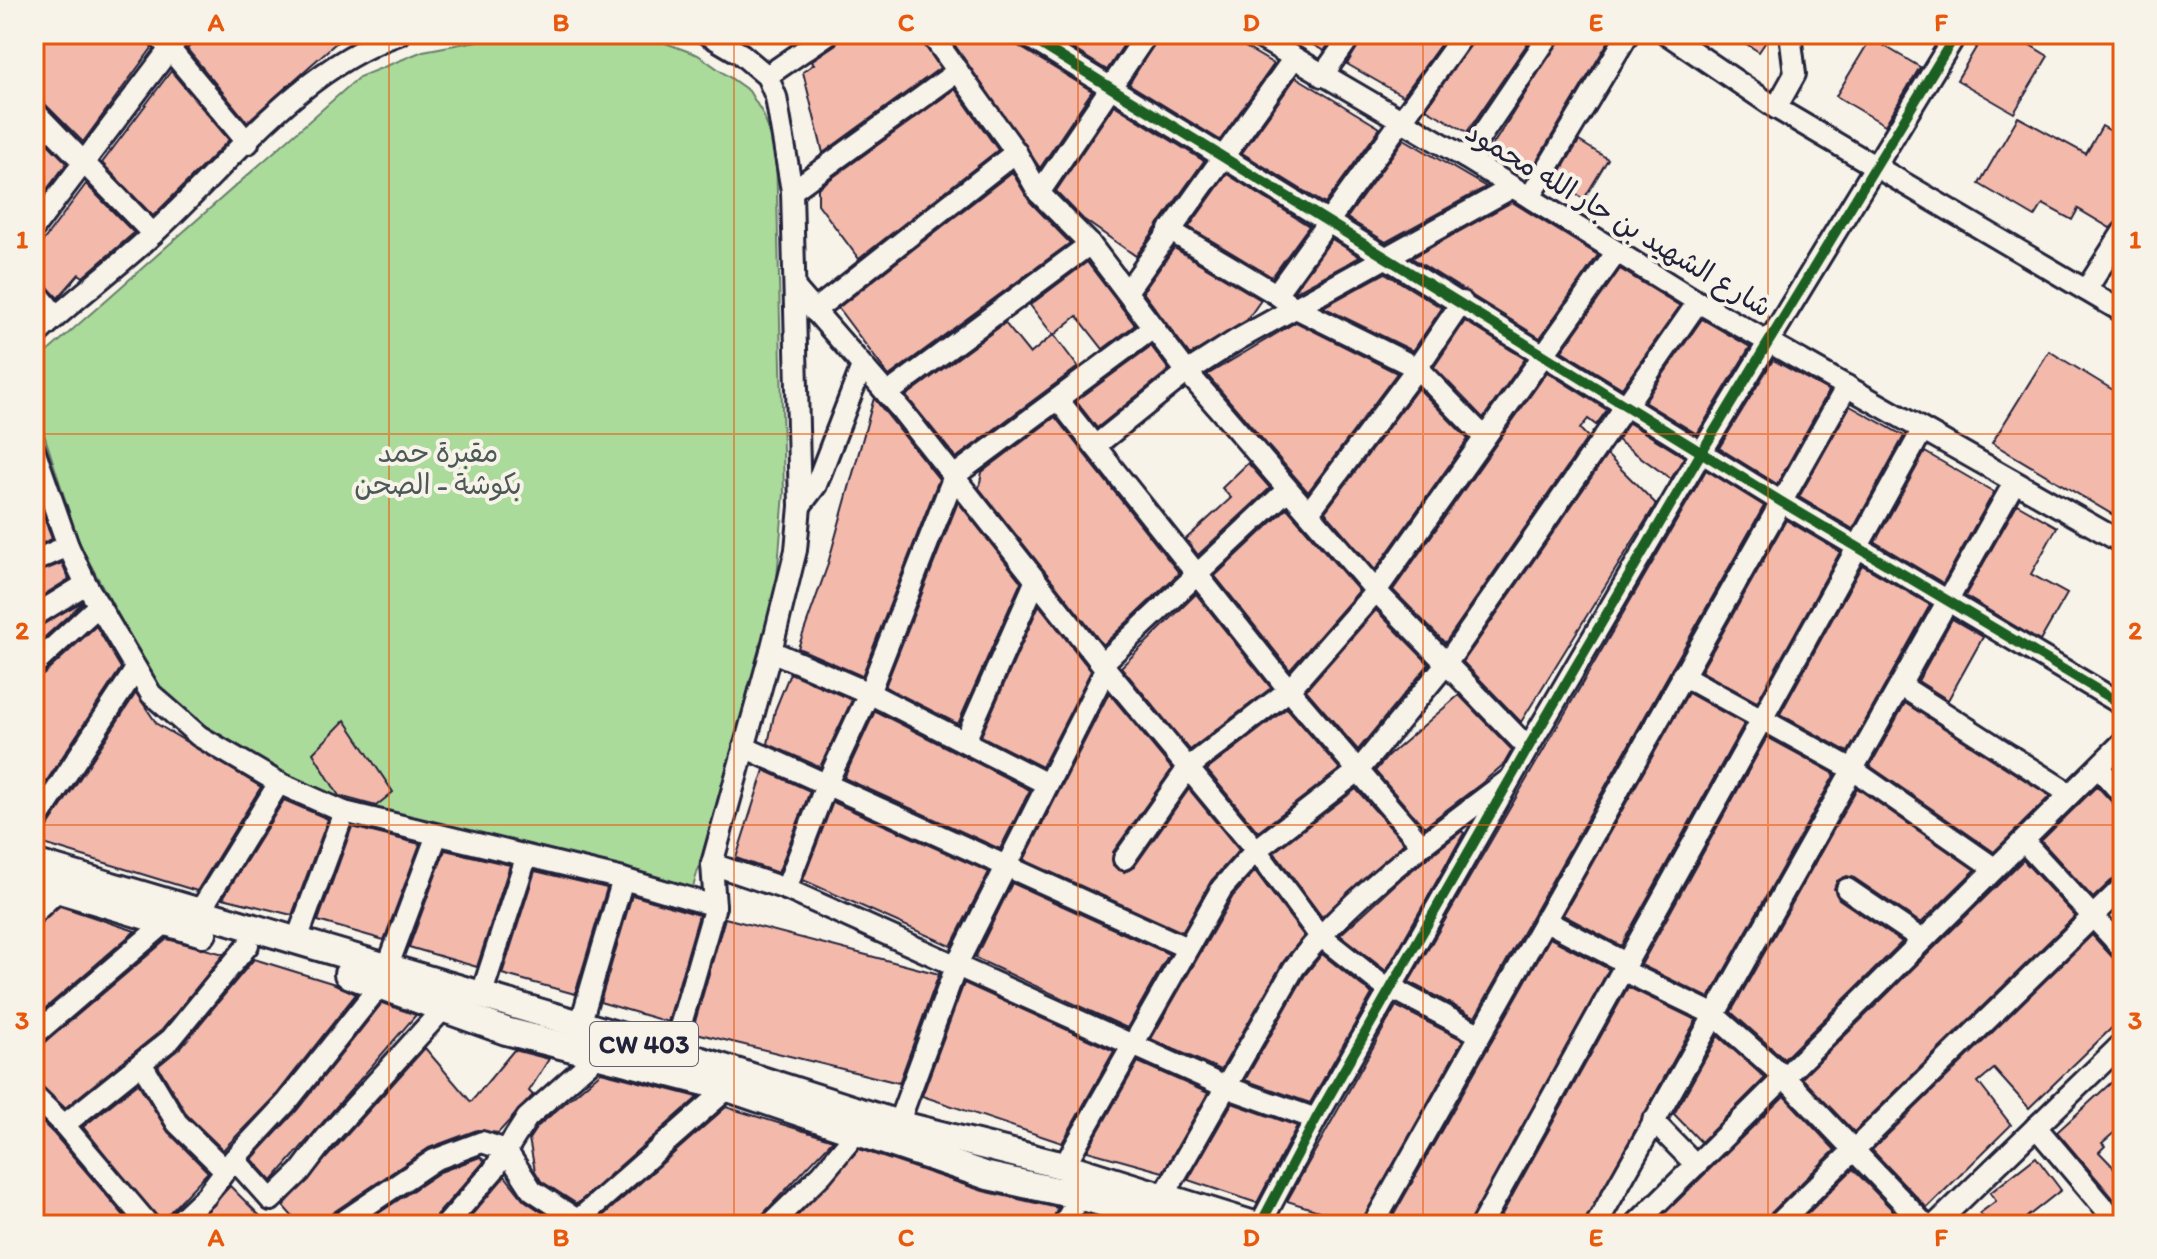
<svg xmlns="http://www.w3.org/2000/svg" width="2157" height="1259" viewBox="0 0 2157 1259" font-family="Itim,'Playpen Sans Arabic',sans-serif">
<style>
.green{fill:#abdb9b;stroke:#667e6b;stroke-width:2}
.building{fill:#f3b9ab;stroke:#22223b;stroke-width:2}
.lines{fill:none;stroke-linecap:round;stroke-linejoin:round}
.minor-casing{stroke:#22223b;stroke-width:26}
.major-casing{stroke:#22223b;stroke-width:32}
.minor{stroke:#f7f3e8;stroke-width:20}
.major{stroke:#f7f3e8;stroke-width:26}
.cycleway-casing{stroke:#f7f3e8;stroke-width:15}
.cycleway{stroke:#1b5e20;stroke-width:10}
.grid{fill:none;stroke:#e8590c;stroke-width:2;stroke-opacity:0.55}
.labels{text-anchor:middle;stroke-width:8;stroke-linejoin:round;paint-order:stroke}
.shield{fill:#f7f3e8;stroke:#62616f;stroke-width:2}
.shield-label{font-size:26px;font-weight:bold;fill:#22223b}
.street-label{font-size:28px;fill:#22223b;stroke:#f7f3e8}
.park-label{font-size:28px;fill:#4b5a58;stroke:#f7f3e8}
.neatline{fill:none;stroke:#e8590c;stroke-width:3}
.grid-label{font-size:26px;text-anchor:middle;font-weight:bold;fill:#e8590c}
</style>
<rect width="100%" height="100%" fill="#f7f3e8"/>
<filter id="ink" filterUnits="userSpaceOnUse"><feTurbulence type="fractalNoise" baseFrequency=".0125" numOctaves="2"/><feDisplacementMap in="SourceGraphic" scale="16" xChannelSelector="R" yChannelSelector="G"/><feConvolveMatrix kernelMatrix="1 2 1 2 8 2 1 2 1" color-interpolation-filters="sRGB"/></filter>
<g filter="url(#ink)">
<!-- green -->
<polygon class="green" points="514,34 641,34 698,55 749,91 763,114 776,151 784,493 776,591 692,891 347,807 264,767 224,742 164,697 80,546 34,403 34,379 46,353 359,77 423,51"/>
<!-- building -->
<g class="building">
<polygon points="39,34 142,34 152,48 83,142 43,102 34,98 34,41"/>
<polygon points="200,34 346,34 247,122 187,49"/>
<polygon points="841,34 918,34 940,68 823,153 803,72 814,64 811,61 836,44"/>
<polygon points="947,34 1011,34 1017,45 1092,91 1040,168"/>
<polygon points="1049,34 1131,34 1107,70"/>
<polygon points="1160,34 1223,34 1274,64 1220,140 1129,84"/>
<polygon points="1294,34 1336,34 1324,51"/>
<polygon points="1365,34 1448,34 1403,96 1347,64"/>
<polygon points="1477,34 1534,34 1467,132 1426,109"/>
<polygon points="1563,34 1613,34 1532,169 1492,146"/>
<polygon points="1731,34 1771,34 1759,52"/>
<polygon points="1984,34 2012,34 2048,56 2014,113 1957,80"/>
<polygon points="1871,38 1920,67 1885,125 1836,96"/>
<polygon points="171,71 229,140 153,216 102,163"/>
<polygon points="1296,77 1380,128 1325,204 1242,153"/>
<polygon points="955,89 998,150 859,259 818,204 818,188"/>
<polygon points="1114,105 1204,161 1136,256 1083,219 1056,191"/>
<polygon points="2018,117 2086,154 2102,126 2123,138 2123,219 2110,228 2078,209 2072,220 2043,204 2035,217 1979,184"/>
<polygon points="34,130 67,163 34,206"/>
<polygon points="1404,139 1486,187 1386,242 1347,218"/>
<polygon points="1579,141 1608,159 1584,199 1554,182"/>
<polygon points="1012,172 1030,202 1070,243 889,376 838,308"/>
<polygon points="1227,174 1309,226 1272,277 1189,227"/>
<polygon points="86,184 134,233 83,277 79,274 58,298 34,273 34,253"/>
<polygon points="1512,202 1598,255 1540,338 1412,258"/>
<polygon points="1332,239 1360,257 1295,292 1294,291"/>
<polygon points="1174,248 1261,300 1247,320 1190,355 1143,292"/>
<polygon points="1087,262 1135,325 1103,349 1077,316 1054,335 1078,367 956,458 906,396 1005,323 1030,354 1053,335 1030,305"/>
<polygon points="1620,269 1680,306 1622,388 1562,351"/>
<polygon points="1385,273 1442,308 1413,351 1323,307"/>
<polygon points="1702,319 1750,347 1697,434 1644,402"/>
<polygon points="1465,321 1525,359 1483,418 1434,367"/>
<polygon points="1296,322 1397,373 1308,492 1207,375"/>
<polygon points="1151,346 1169,370 1097,428 1076,401"/>
<polygon points="2049,351 2123,396 2123,502 2115,516 1992,443"/>
<polygon points="1773,360 1829,391 1777,484 1719,448"/>
<polygon points="1547,372 1607,410 1596,425 1588,419 1580,429 1588,437 1445,643 1393,590"/>
<polygon points="1418,388 1468,439 1375,570 1325,512"/>
<polygon points="874,398 939,479 862,676 798,648 827,567"/>
<polygon points="1850,406 1904,436 1853,529 1799,497"/>
<polygon points="1055,417 1179,573 1103,645 979,488 982,472"/>
<polygon points="1629,423 1684,457 1671,479 1617,440"/>
<polygon points="1925,452 1994,492 1943,583 1875,542"/>
<polygon points="1607,455 1656,504 1521,722 1463,662"/>
<polygon points="1248,463 1270,488 1198,555 1186,539 1231,498 1222,488"/>
<polygon points="1706,470 1764,506 1475,1017 1409,982"/>
<polygon points="34,491 52,539 34,547"/>
<polygon points="958,502 1021,582 958,724 885,687"/>
<polygon points="2017,504 2057,527 2031,574 2067,594 2040,641 1965,596"/>
<polygon points="1287,508 1359,591 1290,670 1215,576"/>
<polygon points="1786,520 1840,552 1757,702 1701,671"/>
<polygon points="62,563 69,579 34,601 34,574"/>
<polygon points="1862,565 1930,605 1848,752 1780,714"/>
<polygon points="1196,594 1271,688 1190,750 1121,667"/>
<polygon points="82,602 82,603 34,647 34,629"/>
<polygon points="1039,605 1091,671 1042,767 981,736"/>
<polygon points="1376,610 1429,664 1358,750 1306,690"/>
<polygon points="1952,619 1983,637 1948,700 1918,681"/>
<polygon points="96,626 121,668 34,800 34,678 43,675"/>
<polygon points="790,673 852,700 820,767 768,744 775,710"/>
<polygon points="136,693 157,724 261,787 197,891 34,841 34,837 45,831"/>
<polygon points="1109,693 1172,769 1113,852 1113,865 1124,872 1134,867 1189,789 1239,850 1211,881 1182,932 1024,860"/>
<polygon points="1688,693 1744,724 1621,946 1563,915"/>
<polygon points="1459,695 1512,750 1504,764 1482,783 1424,827 1375,771 1388,756"/>
<polygon points="1905,703 2050,796 1994,852 1870,766"/>
<polygon points="1287,708 1340,769 1258,832 1207,770"/>
<polygon points="875,711 1030,790 1000,849 844,778"/>
<polygon points="345,720 393,792 376,806 339,796 313,753"/>
<polygon points="1767,737 1835,774 1709,998 1641,965"/>
<polygon points="764,770 810,791 778,873 736,858"/>
<polygon points="2097,786 2123,814 2123,874 2114,878 2093,898 2041,841"/>
<polygon points="1857,788 1975,870 1921,923 1854,878 1847,876 1837,881 1834,889 1839,899 1902,942 1784,1059 1731,1012"/>
<polygon points="1356,789 1404,843 1322,917 1274,852"/>
<polygon points="284,800 328,819 292,915 223,898"/>
<polygon points="833,802 989,872 951,946 803,880"/>
<polygon points="352,827 420,844 384,940 318,921"/>
<polygon points="1462,831 1464,833 1386,971 1340,935 1402,878"/>
<polygon points="445,850 510,865 477,967 409,947"/>
<polygon points="2023,860 2075,916 1854,1132 1802,1078"/>
<polygon points="535,871 607,888 575,994 502,974"/>
<polygon points="1255,871 1304,936 1283,962 1221,1070 1151,1039 1233,896"/>
<polygon points="1012,883 1169,954 1127,1028 975,958"/>
<polygon points="632,895 699,915 668,1022 600,1002"/>
<polygon points="60,906 135,931 34,1018 34,926"/>
<polygon points="725,918 939,974 899,1083 692,1032"/>
<polygon points="2092,935 2113,958 2123,962 2123,1017 2029,1108 1994,1069 1978,1082 2011,1125 1927,1208 1872,1150"/>
<polygon points="1550,938 1609,969 1468,1225 1388,1225"/>
<polygon points="167,939 224,954 162,1030 65,1108 43,1087 34,1083 34,1048 42,1045"/>
<polygon points="1322,954 1372,994 1310,1103 1245,1080 1305,975"/>
<polygon points="254,959 335,984 356,994 277,1094 223,1150 187,1115 158,1066 181,1047"/>
<polygon points="964,983 1114,1051 1062,1143 922,1096"/>
<polygon points="1628,987 1696,1020 1583,1225 1496,1225"/>
<polygon points="382,1003 416,1015 272,1181 252,1159 297,1110"/>
<polygon points="1396,1006 1463,1040 1360,1224 1287,1201"/>
<polygon points="1718,1036 1765,1078 1701,1142 1674,1114"/>
<polygon points="425,1048 471,1102 514,1050 549,1059 529,1091 533,1095 498,1133 477,1130 429,1148 331,1214 325,1225 300,1225 283,1206"/>
<polygon points="1138,1062 1208,1093 1163,1172 1087,1151"/>
<polygon points="601,1072 698,1097 577,1204 541,1181 535,1171 529,1139 537,1127"/>
<polygon points="2113,1081 2123,1092 2123,1125 2102,1143 2105,1146 2099,1152 2123,1177 2123,1210 2057,1132"/>
<polygon points="138,1083 168,1132 208,1172 166,1216 162,1225 83,1127"/>
<polygon points="1784,1096 1835,1150 1768,1216 1764,1225 1653,1225"/>
<polygon points="1232,1103 1297,1126 1257,1203 1188,1180"/>
<polygon points="726,1107 833,1140 761,1216 757,1225 598,1225 597,1221"/>
<polygon points="34,1114 54,1134 132,1225 34,1225"/>
<polygon points="859,1149 983,1191 1058,1208 1050,1225 789,1225"/>
<polygon points="480,1157 484,1160 483,1163 436,1216 433,1225 361,1225 440,1172"/>
<polygon points="2036,1157 2061,1190 2027,1217 2034,1225 1989,1225 1980,1213 1996,1201 1990,1193"/>
<polygon points="1853,1169 1907,1225 1796,1225"/>
<polygon points="505,1176 524,1200 561,1225 463,1225"/>
<polygon points="230,1186 269,1225 194,1225"/>
<polygon points="1085,1214 1119,1224 1119,1225 1078,1225"/>
</g>
<g class="lines">
<!-- minor casing -->
<g class="minor-casing">
<g id="minor">
<polyline points="157,34 248,143"/>
<polyline points="931,34 1016,152 1039,193 1090,244 1187,372 1376,591 1528,748"/>
<polyline points="1024,34 1780,501 2123,705"/>
<polyline points="1254,34 1466,158 1698,302 2123,543"/>
<polyline points="1464,34 1276,294 1294,307 1417,368 1484,437"/>
<polyline points="1667,34 1776,108 2123,312"/>
<polyline points="767,76 828,34"/>
<polyline points="1322,76 1352,34"/>
<polyline points="1776,108 1795,74 1790,34"/>
<polyline points="34,111 153,234"/>
<polyline points="1466,158 1550,34"/>
<polyline points="792,191 958,71"/>
<polyline points="1039,193 1147,34"/>
<polyline points="1530,197 1628,34"/>
<polyline points="34,228 181,34"/>
<polyline points="1169,230 1276,294"/>
<polyline points="795,288 902,411 1106,669 1256,850 1319,935 1391,992 1401,993 1479,1034"/>
<polyline points="34,289 56,316"/>
<polyline points="1128,290 1294,58"/>
<polyline points="2086,290 2123,232"/>
<polyline points="814,311 1016,152"/>
<path d="M34,337c38,-37 82,-68 120,-104 76,-70 145,-164 245,-199"/>
<polyline points="887,394 1090,244"/>
<polyline points="1059,401 1289,690 1422,845"/>
<polyline points="1095,446 1187,372 1237,340 1513,187"/>
<polyline points="34,449 68,546 86,584 151,694 199,736 279,783 344,812 623,879 715,906"/>
<polyline points="800,506 816,485 862,366"/>
<polyline points="1309,512 1417,368 1462,302"/>
<polyline points="34,561 68,546"/>
<polyline points="34,616 86,584"/>
<polyline points="771,651 869,693 1047,784"/>
<polyline points="1103,663 1287,490"/>
<polyline points="34,665 99,605"/>
<polyline points="1682,675 1852,769 1994,868"/>
<polyline points="1900,685 2070,794"/>
<polyline points="965,741 1036,580"/>
<polyline points="744,747 1187,948"/>
<polyline points="2099,768 2123,795"/>
<polyline points="34,824 136,669"/>
<polyline points="2024,842 2123,949"/>
<polyline points="1124,859 1188,768 1289,690 1376,591 1616,253"/>
<polyline points="712,864 786,889 1226,1087 1316,1119"/>
<polyline points="786,889 826,785 869,693 954,476 1153,328"/>
<polyline points="1847,889 1921,939"/>
<polyline points="34,913 58,890"/>
<polyline points="198,914 279,783"/>
<polyline points="1544,920 1626,963"/>
<polyline points="296,942 344,812"/>
<polyline points="1622,970 1713,1014 1784,1077 1925,1225"/>
<polyline points="481,996 526,858"/>
<polyline points="580,1025 623,879"/>
<polyline points="34,1035 165,923"/>
<polyline points="141,1063 177,1123 225,1170"/>
<polyline points="669,1065 715,906 712,864 771,651 796,550 800,506 792,191 776,97 767,76 741,54 707,34"/>
<polyline points="34,1096 64,1125 149,1225"/>
<polyline points="1653,1121 1696,1165"/>
<polyline points="898,1124 957,964 1106,669"/>
<polyline points="64,1125 171,1039 248,945"/>
<polyline points="2036,1127 2119,1225"/>
<polyline points="234,1159 271,1200 300,1172 325,1139 442,1010"/>
<path d="M1163,1197l131,-229c57,-74 139,-131 213,-187"/>
<polyline points="577,1221 728,1088"/>
<polyline points="175,1225 206,1196 234,1159 287,1102 381,984 437,835"/>
<polyline points="338,1225 434,1160 482,1142 506,1150 532,1190 585,1225"/>
<polyline points="446,1225 493,1171 527,1118 599,1054"/>
<polyline points="770,1225 822,1174 857,1132"/>
<polyline points="1063,1225 1080,1196 1064,1166 1222,888 1256,850 1358,771 1446,664 1698,302"/>
<polyline points="1260,1225 1316,1119 1528,748 1701,453 1956,34"/>
<polyline points="1373,1225 1847,386"/>
<polyline points="1481,1225 1922,431"/>
<polyline points="1596,1225 2014,483"/>
<polyline points="1635,1225 2123,742"/>
<polyline points="1777,1225 2123,887"/>
<polyline points="1935,1225 2123,1043"/>
</g>
</g>
<!-- major casing -->
<g class="major-casing">
<g id="major">
<polyline points="34,863 674,1052 898,1124 1064,1166 1254,1225"/>
<polyline points="34,882 203,933"/>
<polyline points="348,974 506,1031 728,1088 988,1176 1080,1196 1179,1225"/>
</g>
</g>
<!-- minor -->
<use href="#minor" class="minor"/>
<!-- major -->
<use href="#major" class="major"/>
<!-- cycleway casing -->
<g class="cycleway-casing">
<g id="cycleway">
<polyline points="1024,34 1780,501 2123,705"/>
<polyline points="1260,1225 1316,1119 1528,748 1701,453 1956,34"/>
</g>
</g>
<!-- cycleway -->
<use href="#cycleway" class="cycleway"/>
</g>
</g>
<!-- grid -->
<path class="grid" d="M389,34v1191M734,34v1191M1078,34v1191M1423,34v1191M1768,34v1191M34,434h2089M34,825h2089"/>
<g class="labels">
<!-- shield labels -->
<rect class="shield" x="590" y="1022" width="108" height="44" rx="6"/>
<g class="shield-label">
<text x="644" y="1053">CW 403</text>
</g>
<!-- street labels -->
<g class="street-label">
<text transform="translate(1619 219) rotate(31)" y="10">شارع الشهيد بن جار الله محمود</text>
</g>
<!-- park labels -->
<g class="park-label">
<text x="438" y="462">مقبرة حمد<tspan x="438" dy="32">بكوشة - الصحن</tspan></text>
</g>
</g>
<!-- margin -->
<rect width="2157" height="1259" fill="none" stroke="#f7f3e8" stroke-width="88"/>
<rect x="44" y="44" width="2069" height="1171" class="neatline"/>
<g class="grid-label">
<text x="216" y="31">A</text>
<text x="561" y="31">B</text>
<text x="906" y="31">C</text>
<text x="1251" y="31">D</text>
<text x="1596" y="31">E</text>
<text x="1941" y="31">F</text>
<text x="22" y="248">1</text>
<text x="2135" y="248">1</text>
<text x="22" y="639">2</text>
<text x="2135" y="639">2</text>
<text x="22" y="1029">3</text>
<text x="2135" y="1029">3</text>
<text x="216" y="1246">A</text>
<text x="561" y="1246">B</text>
<text x="906" y="1246">C</text>
<text x="1251" y="1246">D</text>
<text x="1596" y="1246">E</text>
<text x="1941" y="1246">F</text>
</g>
</svg>
